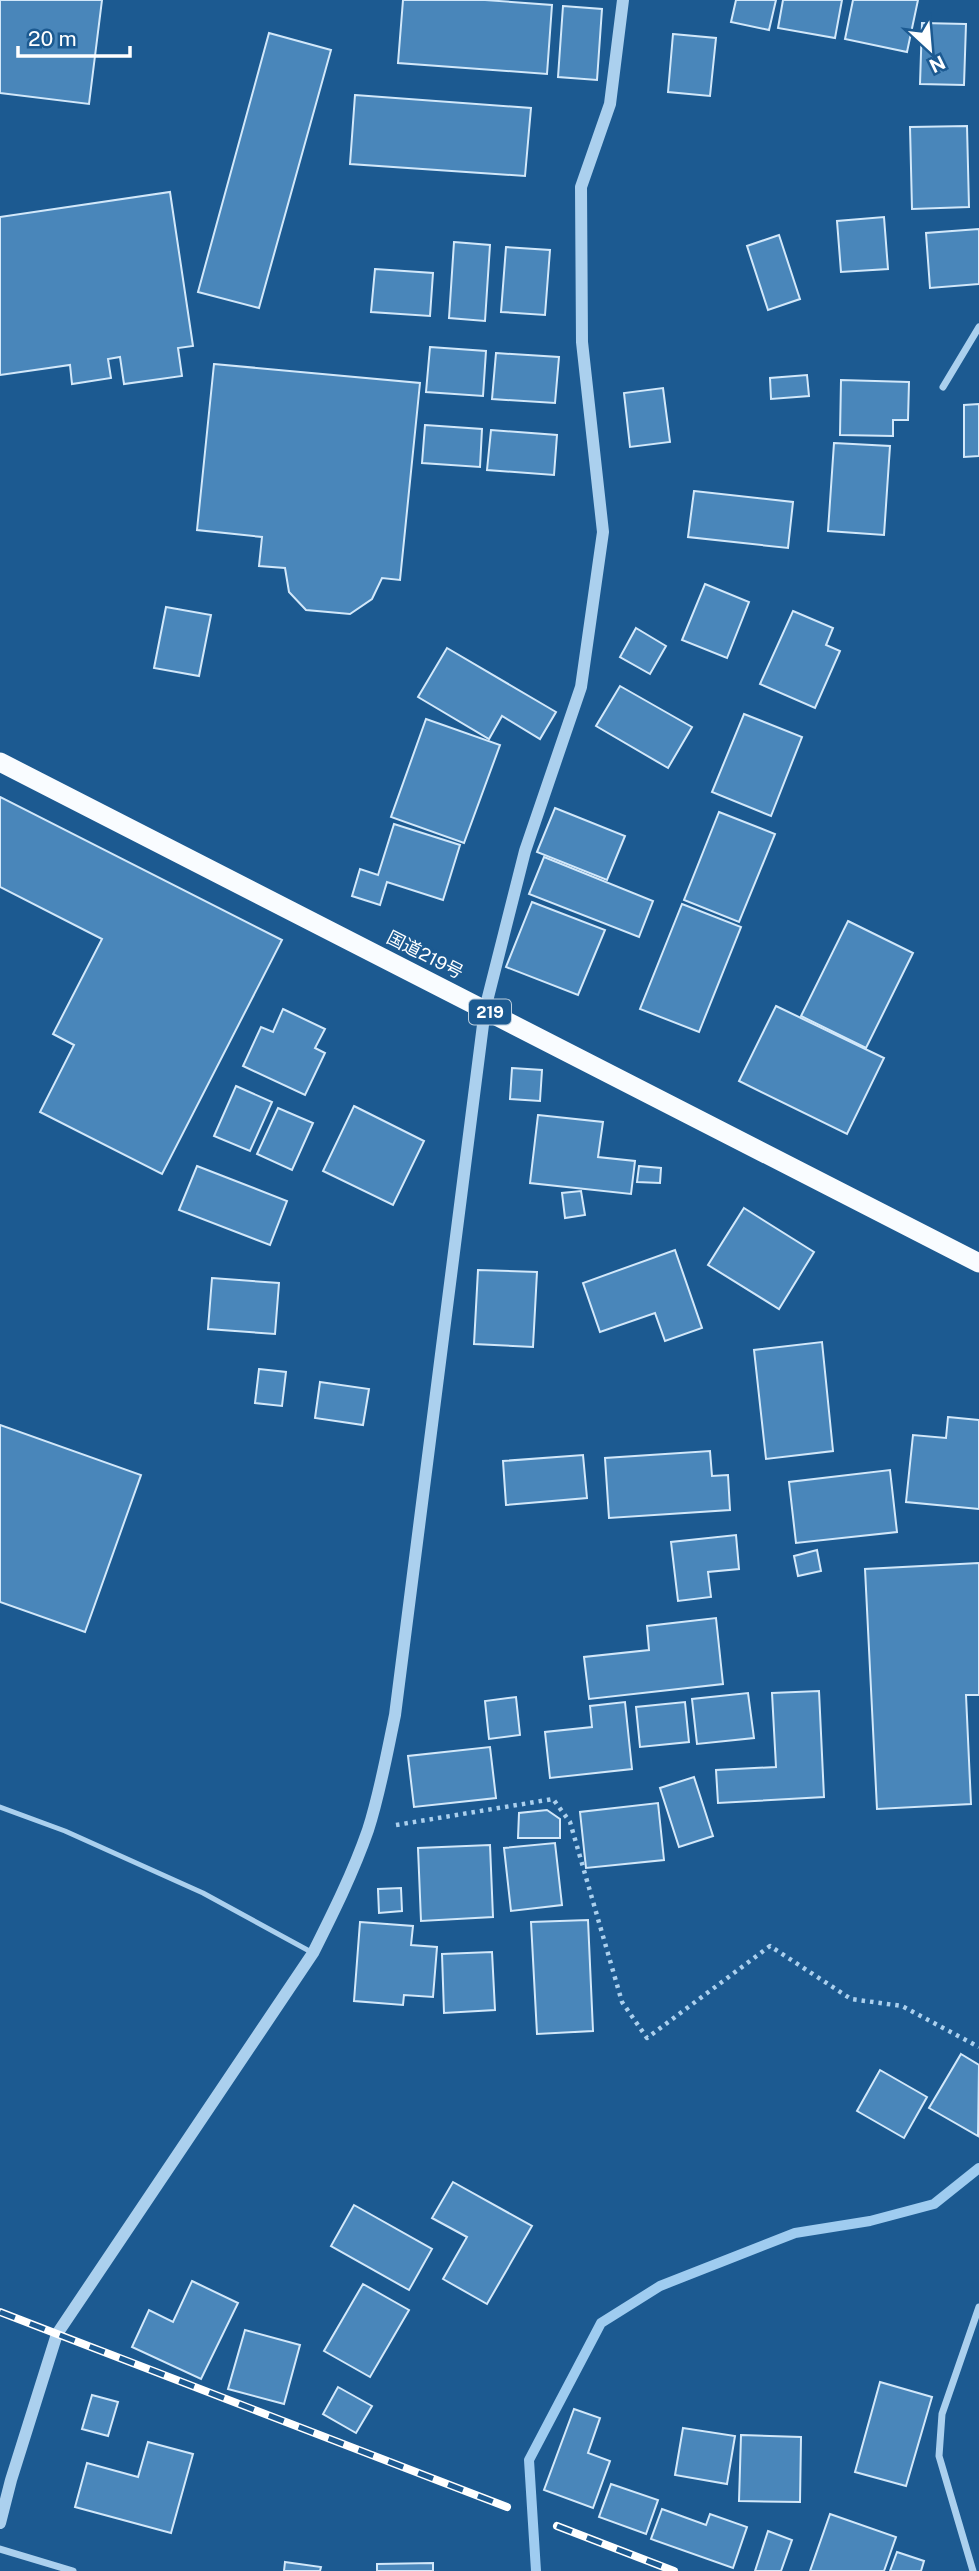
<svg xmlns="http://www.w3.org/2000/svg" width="979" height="2571" viewBox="0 0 979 2571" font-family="'Public Sans','Noto Sans JP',sans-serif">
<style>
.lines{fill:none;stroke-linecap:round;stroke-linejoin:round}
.stream{stroke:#9fccf0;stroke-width:10}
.building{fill:#4986ba;stroke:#d2e8fa;stroke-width:2}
.path{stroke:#abd0ee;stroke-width:4.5;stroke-dasharray:3.5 5;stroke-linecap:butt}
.service{stroke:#abd0ee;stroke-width:5}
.minor{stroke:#abd0ee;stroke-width:7}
.tertiary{stroke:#abd0ee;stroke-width:12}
.trunk{stroke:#f9fcff;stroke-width:19}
.rail-casing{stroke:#fff;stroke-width:8}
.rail{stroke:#1c5a91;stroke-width:5;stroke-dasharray:16;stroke-linecap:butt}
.labels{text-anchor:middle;stroke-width:6;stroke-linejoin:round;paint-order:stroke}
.shield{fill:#1c5a91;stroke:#bbcede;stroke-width:2}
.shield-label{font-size:16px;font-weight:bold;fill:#fff}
.street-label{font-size:18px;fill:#fff;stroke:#1c5a91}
</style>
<rect width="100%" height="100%" fill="#1c5a91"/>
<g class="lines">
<!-- stream -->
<polyline class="stream" points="536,2571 529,2460 601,2323 660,2286 795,2233 870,2221 934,2204 979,2168"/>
</g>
<!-- building -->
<g class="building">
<polygon points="0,0 102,0 89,104 0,93"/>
<polygon points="403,0 485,0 552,5 547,74 398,63"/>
<polygon points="736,0 776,0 769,30 731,22"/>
<polygon points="783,0 842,0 835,38 778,28"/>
<polygon points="853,0 918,0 907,52 845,39"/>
<polygon points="563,6 602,9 597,80 558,77"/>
<polygon points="922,23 966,24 964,85 920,84"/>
<polygon points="269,33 331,50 259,308 198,292"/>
<polygon points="673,34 716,38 710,96 668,92"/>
<polygon points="355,95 531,108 525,176 350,164"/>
<polygon points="967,126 969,207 912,209 910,127"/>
<polygon points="170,192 193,346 178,348 182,376 124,384 120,357 108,359 111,378 72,384 70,365 0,375 0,217"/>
<polygon points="884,217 888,269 841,272 837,221"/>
<polygon points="979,229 979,284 930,288 926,233"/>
<polygon points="779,235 800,299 768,310 747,246"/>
<polygon points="454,242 490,245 485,321 449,318"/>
<polygon points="506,247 550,250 545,315 501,312"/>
<polygon points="375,269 433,273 430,316 371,312"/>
<polygon points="430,347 486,351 483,396 426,392"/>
<polygon points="496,353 559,357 555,403 492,399"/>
<polygon points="214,364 420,383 400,580 382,578 372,599 350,614 306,610 289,592 285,568 259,566 262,537 197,530"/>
<polygon points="807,375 809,396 771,399 770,378"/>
<polygon points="841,380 909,382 908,420 893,420 893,436 840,435"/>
<polygon points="663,388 670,442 630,447 624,393"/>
<polygon points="979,404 979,456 964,457 964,405"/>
<polygon points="425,425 482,429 480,467 422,463"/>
<polygon points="491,430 557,435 554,475 487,470"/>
<polygon points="834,443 890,446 884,535 828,531"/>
<polygon points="694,491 793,502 788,548 688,537"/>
<polygon points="705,584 749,602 727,658 682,640"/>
<polygon points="166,607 211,615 199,676 154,668"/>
<polygon points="793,611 833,628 826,645 840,651 815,708 760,684"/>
<polygon points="636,628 666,646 650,674 620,657"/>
<polygon points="447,648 556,712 540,739 502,716 489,739 418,697"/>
<polygon points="620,686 692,727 668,768 596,726"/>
<polygon points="744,714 802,737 771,816 712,792"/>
<polygon points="426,719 500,745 464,843 391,817"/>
<polygon points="0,797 282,940 162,1174 40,1112 74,1045 53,1034 102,939 0,887"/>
<polygon points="555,808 625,836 607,880 537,852"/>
<polygon points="719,812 775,834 739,922 684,900"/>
<polygon points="394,824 460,845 443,900 387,882 380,905 352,896 360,869 378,875"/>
<polygon points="544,857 653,901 639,937 529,894"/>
<polygon points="532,902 605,930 578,995 506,967"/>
<polygon points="682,904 741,927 699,1032 640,1009"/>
<polygon points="848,921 913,953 866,1048 801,1016"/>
<polygon points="776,1006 884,1058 847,1134 739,1081"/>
<polygon points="283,1009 325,1029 315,1048 325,1053 305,1095 243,1066 261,1027 273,1032"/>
<polygon points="512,1068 542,1070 540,1101 510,1099"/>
<polygon points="236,1086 272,1102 250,1151 214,1136"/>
<polygon points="354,1106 424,1141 393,1205 323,1171"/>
<polygon points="278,1108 313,1123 292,1170 257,1154"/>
<polygon points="538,1115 603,1122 598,1157 635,1161 631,1194 530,1183"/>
<polygon points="197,1166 287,1201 270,1245 179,1210"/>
<polygon points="639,1166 661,1168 660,1183 637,1182"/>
<polygon points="581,1191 585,1215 565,1218 562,1193"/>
<polygon points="744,1208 814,1252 779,1309 708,1265"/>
<polygon points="675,1250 702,1328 665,1341 655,1313 600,1332 583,1283"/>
<polygon points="478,1270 537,1272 533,1347 474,1344"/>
<polygon points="212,1278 279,1283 275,1334 208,1329"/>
<polygon points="822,1342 833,1451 766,1459 754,1350"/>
<polygon points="259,1369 286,1372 282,1406 255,1403"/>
<polygon points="320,1382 369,1389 363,1425 315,1418"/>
<polygon points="948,1417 979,1420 979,1509 906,1502 913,1435 946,1438"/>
<polygon points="0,1425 141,1475 85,1632 0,1602"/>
<polygon points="710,1451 712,1476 728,1475 730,1510 609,1518 605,1458"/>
<polygon points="583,1455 587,1498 506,1505 503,1461"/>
<polygon points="890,1470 897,1532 796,1543 789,1482"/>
<polygon points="736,1535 739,1569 708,1572 711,1597 678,1601 671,1542"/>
<polygon points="817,1550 821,1571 798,1576 794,1556"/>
<polygon points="979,1563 979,1695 966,1695 971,1804 877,1809 865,1569"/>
<polygon points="716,1618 723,1684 589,1699 584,1657 649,1650 647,1626"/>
<polygon points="819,1691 824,1797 718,1803 716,1770 776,1767 772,1693"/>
<polygon points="748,1693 754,1738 697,1744 692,1699"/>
<polygon points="516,1697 520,1735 489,1739 485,1701"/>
<polygon points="625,1702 632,1769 550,1778 545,1732 592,1727 590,1706"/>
<polygon points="685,1702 689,1742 640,1747 636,1707"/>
<polygon points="490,1747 496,1798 414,1807 408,1756"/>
<polygon points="694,1777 713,1836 679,1847 660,1788"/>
<polygon points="658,1803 664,1860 586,1868 580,1812"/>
<polygon points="547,1810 560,1819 560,1838 518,1838 519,1813"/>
<polygon points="555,1843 562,1905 511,1911 504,1848"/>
<polygon points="490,1845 493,1917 421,1921 418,1848"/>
<polygon points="401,1888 402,1911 379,1913 378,1889"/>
<polygon points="588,1920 593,2031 537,2034 531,1922"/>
<polygon points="360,1922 413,1926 411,1945 437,1947 433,1997 404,1995 403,2005 354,2001"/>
<polygon points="492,1952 495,2010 444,2013 442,1954"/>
<polygon points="961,2054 979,2065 978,2136 929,2108"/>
<polygon points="880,2070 927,2097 904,2138 857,2111"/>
<polygon points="453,2182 532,2226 487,2304 443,2279 467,2237 432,2218"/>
<polygon points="354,2205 432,2249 409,2290 331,2246"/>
<polygon points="192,2281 238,2303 201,2379 132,2347 149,2310 173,2322"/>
<polygon points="363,2284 409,2310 370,2377 324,2351"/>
<polygon points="245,2330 300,2345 284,2404 228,2389"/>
<polygon points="880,2382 932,2397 906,2486 855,2472"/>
<polygon points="338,2387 372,2406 356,2433 323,2414"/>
<polygon points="92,2395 118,2402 108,2436 82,2429"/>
<polygon points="574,2409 600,2418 588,2453 610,2461 593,2508 544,2490"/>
<polygon points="683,2428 735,2436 727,2484 675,2475"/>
<polygon points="741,2435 801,2437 800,2502 739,2501"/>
<polygon points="148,2442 193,2454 171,2533 75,2507 87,2463 138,2477"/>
<polygon points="611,2484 658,2500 646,2534 599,2517"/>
<polygon points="662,2509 706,2525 710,2514 747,2527 733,2568 651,2539"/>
<polygon points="830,2514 896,2537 884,2571 810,2571"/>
<polygon points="768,2531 792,2540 781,2571 755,2571"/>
<polygon points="897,2552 924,2561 921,2571 890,2571"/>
<polygon points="285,2562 321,2567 320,2571 284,2571"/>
<polygon points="433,2563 433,2571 377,2571 377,2564"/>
</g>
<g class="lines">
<!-- path -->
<polyline class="path" points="396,1825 553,1799 570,1822 622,2002 647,2038 770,1946 851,1999 902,2006 979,2047"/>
<!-- service -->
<polyline class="service" points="0,1807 65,1831 203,1893 313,1953"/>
<!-- minor -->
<g class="minor">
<polyline points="943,387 979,327"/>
<polyline points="0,2549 73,2571"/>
<polyline points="973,2571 939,2456 942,2414 979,2307"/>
</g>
<!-- tertiary -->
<path class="tertiary" d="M0,2523l11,-43 46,-146 256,-381c20,-40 40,-80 55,-123 12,-37 19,-77 27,-115l90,-706 40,-158 56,-164 22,-155 -21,-190 -1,-155 29,-83 13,-104"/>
<!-- trunk -->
<polyline class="trunk" points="0,762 979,1263"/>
<!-- rail casing -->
<g class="rail-casing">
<g id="rail">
<polyline points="0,2312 507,2507"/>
<polyline points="557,2526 674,2571"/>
</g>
</g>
<!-- rail -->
<use href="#rail" class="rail"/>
</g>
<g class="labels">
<!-- shield labels -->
<rect class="shield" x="469" y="999.5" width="42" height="25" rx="5"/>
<g class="shield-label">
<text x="490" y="1018">219</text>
</g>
<!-- street labels -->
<g class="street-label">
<text transform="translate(425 955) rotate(27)" y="6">国道219号</text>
</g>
</g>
<!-- north arrow -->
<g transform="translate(930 49) rotate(154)" stroke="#1c5a91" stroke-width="5" paint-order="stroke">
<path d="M0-5L12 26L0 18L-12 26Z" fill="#ffffff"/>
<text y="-10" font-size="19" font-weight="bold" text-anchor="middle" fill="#ffffff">N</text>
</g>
<!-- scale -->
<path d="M18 46v10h112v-10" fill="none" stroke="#ffffff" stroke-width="3.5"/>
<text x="28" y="46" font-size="21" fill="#ffffff" stroke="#1c5a91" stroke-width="5" paint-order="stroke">20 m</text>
</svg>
